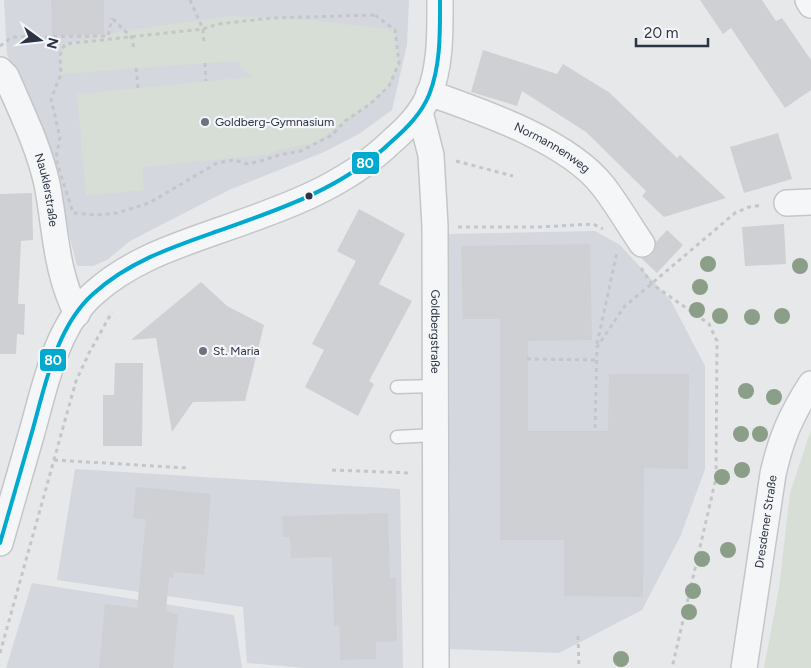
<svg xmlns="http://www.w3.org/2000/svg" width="811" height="668" viewBox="0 0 811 668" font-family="Figtree,sans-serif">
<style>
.built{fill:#d4d7dd}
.green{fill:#d6ded6}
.building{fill:#ced0d3}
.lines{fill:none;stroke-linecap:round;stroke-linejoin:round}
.service-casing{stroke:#c4c6c8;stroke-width:15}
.minor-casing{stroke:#c4c6c8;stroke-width:28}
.path{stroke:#c5c6ca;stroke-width:3;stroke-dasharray:4 4;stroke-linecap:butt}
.service{stroke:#f5f6f7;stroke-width:12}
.minor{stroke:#f5f6f7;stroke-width:25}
.bus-1-casing{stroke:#f4f6f9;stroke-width:8}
.bus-1{stroke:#00a9ce;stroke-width:4}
.tree{fill:#8a9e88}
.poi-dot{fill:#6c737f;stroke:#f4f6f9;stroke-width:2}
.bus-dot{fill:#2b3445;stroke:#f4f6f9;stroke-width:2}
.labels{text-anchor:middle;stroke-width:4.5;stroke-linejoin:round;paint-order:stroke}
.poi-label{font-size:12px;fill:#2b3445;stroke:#f4f6f9;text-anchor:start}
.street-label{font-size:12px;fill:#2b3445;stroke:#f4f6f9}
.line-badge{stroke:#f4f6f9;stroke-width:2}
.badge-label{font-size:14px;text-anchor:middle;font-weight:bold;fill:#fff}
</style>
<rect width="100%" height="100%" fill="#e6e8ea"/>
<!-- built -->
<g class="built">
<polygon points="4,0 409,0 407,45 392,110 359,134 324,152 229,190 130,241 107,260 93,266 77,266 50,157 7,54"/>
<polygon points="595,231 620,245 671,301 705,366 705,469 681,535 642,610 559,653 450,649 449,234"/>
<polygon points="75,469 400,489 403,668 305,668 247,663 243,607 57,580"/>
<polygon points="32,583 234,615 242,668 6,668"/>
</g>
<!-- green -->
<g class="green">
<polygon points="231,16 311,20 395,30 399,63 388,86 370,104 314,143 283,149 267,155 142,167 144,190 86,196 77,94 252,77 240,67 238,61 61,74 60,55 65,44 129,30"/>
<polygon points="811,430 811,668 764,668 779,588 790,493"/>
</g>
<!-- building -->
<g class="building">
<polygon points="51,0 104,0 104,34 52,36"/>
<polygon points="700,0 762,0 776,21 782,18 811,60 811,90 785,108 731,28 723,34"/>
<polygon points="483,50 557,74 563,64 610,93 677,158 680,155 726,198 664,217 642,196 646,191 586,132 522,91 517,106 471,92"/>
<polygon points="778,133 792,179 744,193 730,147"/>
<polygon points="32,193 33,240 21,241 18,304 25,304 24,335 17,334 16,354 0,354 0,194"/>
<polygon points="359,209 405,234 379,284 412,301 369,381 374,384 358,416 305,387 324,350 312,344 356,261 337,251"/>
<polygon points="784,224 786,264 745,266 742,227"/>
<polygon points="667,230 683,245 657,273 641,258 650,256 655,250 656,242"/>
<polygon points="590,244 592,340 528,341 528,431 608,431 609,374 689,374 688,469 644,468 643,597 564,596 564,540 500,540 500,319 463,319 461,246"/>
<polygon points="201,282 227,306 264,325 245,401 193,402 172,432 156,338 131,340"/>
<polygon points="115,363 143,363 142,446 103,446 103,395 114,395"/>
<polygon points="136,487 211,494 204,575 174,572 173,578 169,578 166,611 178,615 173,668 99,668 105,604 137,608 146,519 133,518"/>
<polygon points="388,513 390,578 396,578 397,641 376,642 376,659 340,660 339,626 334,626 332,557 291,558 290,537 283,537 282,516"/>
</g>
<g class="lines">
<!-- service casing -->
<g class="service-casing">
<g id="service">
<polyline points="397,387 434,386"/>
<polyline points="397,437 434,435"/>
</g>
</g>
<!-- minor casing -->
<g class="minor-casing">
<g id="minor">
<polyline points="808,0 811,5"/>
<path id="s1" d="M0,70l6,6c15,35 33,71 41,108 9,46 8,86 30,130"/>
<path id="s2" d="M429,93c54,19 139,48 174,93 14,18 26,39 39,58"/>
<path id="s3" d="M420,112l11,43 4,71 1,442"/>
<polyline points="787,203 811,202"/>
<path d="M0,543c11,-37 21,-74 32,-111 13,-46 24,-105 61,-138 35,-32 79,-47 122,-62 63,-22 127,-43 176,-90 16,-14 30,-28 38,-47 12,-30 11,-64 11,-95"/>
<path id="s4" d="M744,668l29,-194c8,-36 18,-59 38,-90"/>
</g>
</g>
<!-- path -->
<g class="path">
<polyline points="190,0 203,29 204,44"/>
<polygon points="375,15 395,30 399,63 389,86 370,104 345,121 332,135 301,151 279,155 261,161 248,164 234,160 217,163 149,203 117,213 97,215 73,213 56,159 60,137 51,99 61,74 60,55 65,44 203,29 218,24 272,18"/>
<polyline points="113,19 132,38 134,49"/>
<polyline points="0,46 12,37 108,36 112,18"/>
<polyline points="205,63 206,81"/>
<polyline points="136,68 138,88"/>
<polyline points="456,161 513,176"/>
<polyline points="458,227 539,227 593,224 603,229"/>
<polyline points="641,268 652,284 709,324 717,341 716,478 672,668"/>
<polyline points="597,344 617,252"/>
<polyline points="527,359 596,360"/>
<polyline points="595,428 597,347 624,307 735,213 749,207 763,205"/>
<polyline points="54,460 188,468"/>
<polyline points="332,470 411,473"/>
<polyline points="578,636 579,668"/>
<polyline points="0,653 76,381 89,353 112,312"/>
</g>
<!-- service -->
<use href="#service" class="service"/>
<!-- minor -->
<use href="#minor" class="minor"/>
<!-- bus-1 casing -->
<g class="bus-1-casing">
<path id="bus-1" d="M0,543c11,-37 21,-74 32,-111 13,-46 24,-105 61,-138 35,-32 79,-47 122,-62 63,-22 127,-43 176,-90 16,-14 30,-28 38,-47 12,-30 11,-64 11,-95"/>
</g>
<!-- bus-1 -->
<use href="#bus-1" class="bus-1"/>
</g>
<!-- trees -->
<g class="tree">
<circle cx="708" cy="264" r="8"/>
<circle cx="800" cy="266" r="8"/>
<circle cx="700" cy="287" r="8"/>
<circle cx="697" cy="310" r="8"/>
<circle cx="720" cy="316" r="8"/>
<circle cx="782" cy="316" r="8"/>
<circle cx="752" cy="317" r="8"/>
<circle cx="746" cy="391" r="8"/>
<circle cx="774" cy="397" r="8"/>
<circle cx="741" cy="434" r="8"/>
<circle cx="760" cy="434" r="8"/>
<circle cx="742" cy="470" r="8"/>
<circle cx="722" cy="477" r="8"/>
<circle cx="728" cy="550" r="8"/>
<circle cx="702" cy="559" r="8"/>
<circle cx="693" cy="591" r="8"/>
<circle cx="689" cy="612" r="8"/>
<circle cx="621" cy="659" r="8"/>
</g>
<!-- markers -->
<g class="poi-dot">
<circle cx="205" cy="122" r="5"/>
<circle cx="203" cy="351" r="5"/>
</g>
<circle class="bus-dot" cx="309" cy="196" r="4.5"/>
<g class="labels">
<!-- poi labels -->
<g class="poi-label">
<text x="215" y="126">Goldberg-Gymnasium</text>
<text x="213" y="355">St. Maria</text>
</g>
<!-- street labels -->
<g class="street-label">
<text dy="4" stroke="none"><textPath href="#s2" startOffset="135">Normannenweg</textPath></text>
<text dy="4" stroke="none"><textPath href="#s1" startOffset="130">Nauklerstraße</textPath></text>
<text dy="4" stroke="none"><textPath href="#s3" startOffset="221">Goldbergstraße</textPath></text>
<text dy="4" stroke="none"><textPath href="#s4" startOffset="148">Dresdener Straße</textPath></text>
</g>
</g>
<g class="line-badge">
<rect x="351" y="151" width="29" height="24" rx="5" fill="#00a9ce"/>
<rect x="39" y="348" width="28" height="24" rx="5" fill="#00a9ce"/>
</g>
<g class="badge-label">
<text x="365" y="168">80</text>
<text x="53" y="365">80</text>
</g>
<!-- north arrow -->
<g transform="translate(40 40) rotate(105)" stroke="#f4f6f9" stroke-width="4" paint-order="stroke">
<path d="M0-4L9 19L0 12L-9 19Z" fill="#2b3445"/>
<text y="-8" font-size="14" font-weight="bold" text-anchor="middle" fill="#2b3445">N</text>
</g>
<!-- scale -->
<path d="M636 38v8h72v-8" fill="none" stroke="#2b3445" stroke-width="2.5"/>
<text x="644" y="38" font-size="15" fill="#2b3445" stroke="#f4f6f9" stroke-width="4" paint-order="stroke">20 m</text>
</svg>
